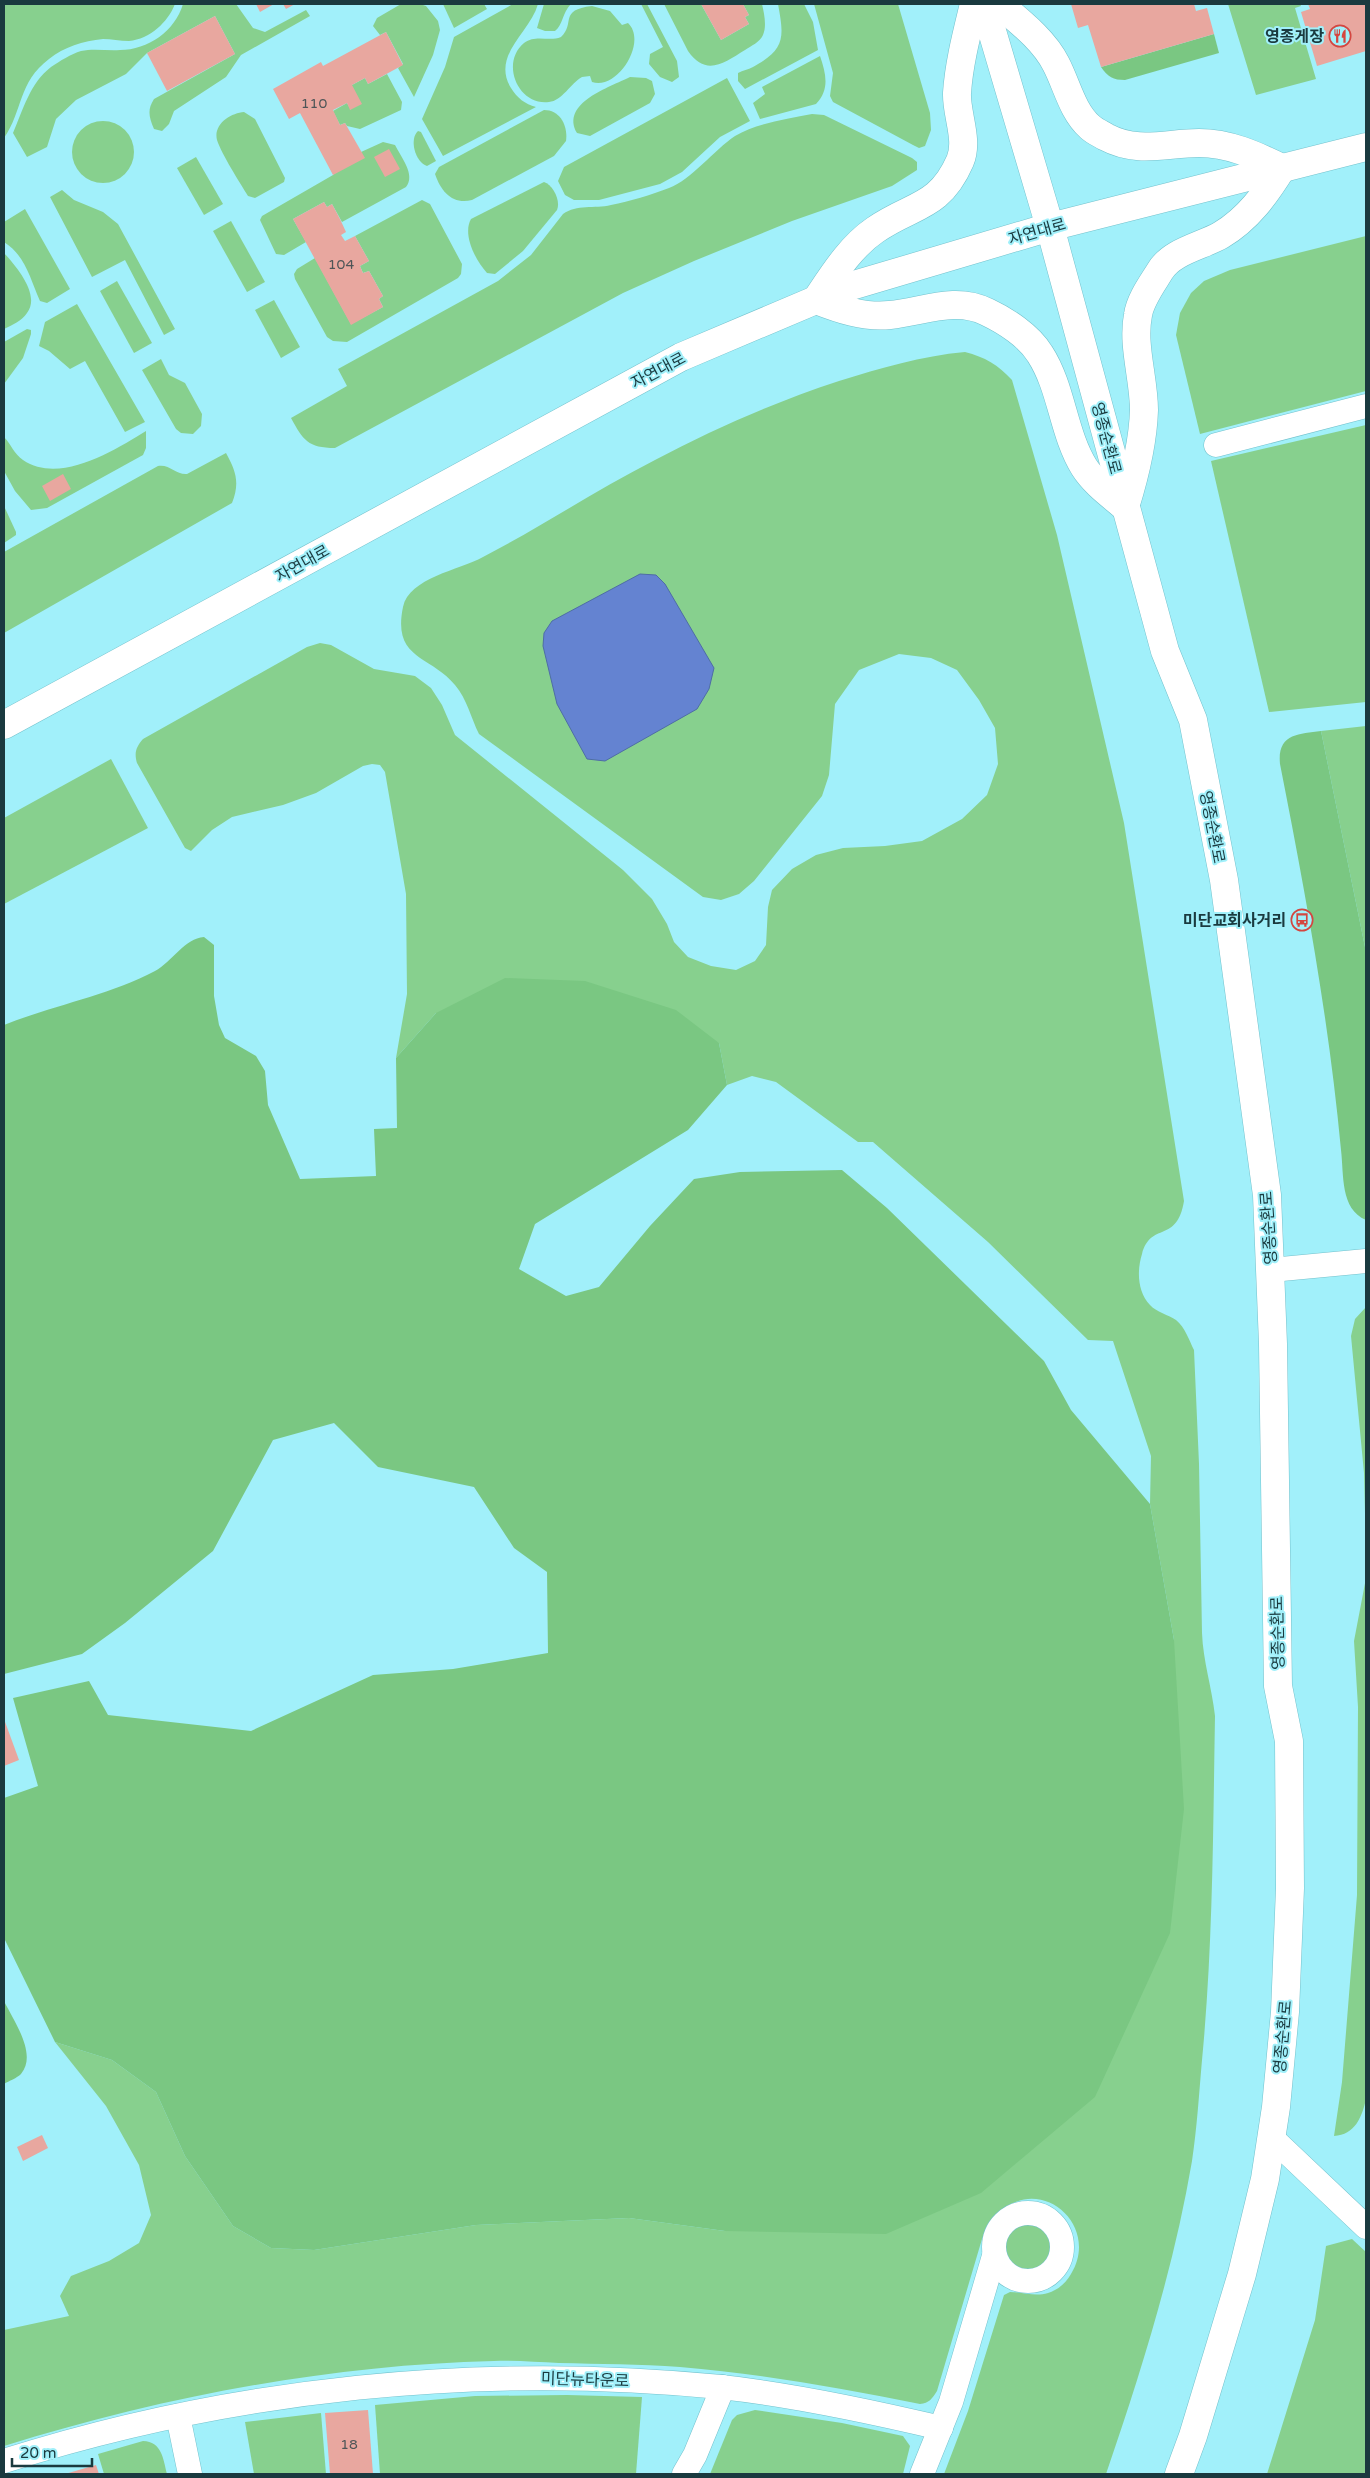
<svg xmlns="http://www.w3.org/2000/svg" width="1370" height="2478" viewBox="0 0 1370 2478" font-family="'Varela Round','Noto Sans KR',sans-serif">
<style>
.green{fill:#87d08e}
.forest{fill:#7ac782}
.water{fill:#6483d1;stroke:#4e6da5}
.building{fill:#e8a79f}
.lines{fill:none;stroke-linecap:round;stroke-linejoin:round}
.street-casing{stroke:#73c1cc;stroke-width:25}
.secondary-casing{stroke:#73c1cc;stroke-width:29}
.street{stroke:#fff;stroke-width:24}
.secondary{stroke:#fff;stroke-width:28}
.labels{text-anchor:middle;stroke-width:4;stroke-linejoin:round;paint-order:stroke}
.number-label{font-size:14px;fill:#4e5557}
.poi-label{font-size:16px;font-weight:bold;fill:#1a3a3f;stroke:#a1f0fa;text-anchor:end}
.street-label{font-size:16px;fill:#1a3a3f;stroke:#a1f0fa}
</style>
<rect width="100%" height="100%" fill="#a1f0fa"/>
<!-- green -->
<g class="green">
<path d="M4,4h171c-7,18 -25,35 -46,37 -9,0 -18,-2 -26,-2 -20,2 -39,8 -54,20 -31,23 -26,52 -45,79z"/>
<path d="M183,4h53l17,24 12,4 41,-22 4,6 -69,39 -15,22 -52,34 -5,13 -7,7 -8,-2c-5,-12 -7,-19 0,-30l81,-45 -20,-38 -68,37 -21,21 -50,26 -20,19 -9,28 -20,10 -14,-24c10,-23 17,-50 38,-66 9,-6 20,-13 30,-16 13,-3 26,0 39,-1 28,0 55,-19 63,-46z"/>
<polygon points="401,4 420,4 426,6 438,21 440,30 433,55 414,97 398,68 403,64 386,32 380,35 373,26 377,18"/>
<polygon points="443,4 484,4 487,9 454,28"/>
<path d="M513,4h25c-8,29 -47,51 -27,84 6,10 14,16 25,19l-93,49 -21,-37 23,-52 9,-30z"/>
<path d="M544,4h27c-9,9 -8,21 -16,27h-10l-8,-3z"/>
<polygon points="641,4 647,4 677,61 679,77 672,82 660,77 649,64 650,54 663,47"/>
<path d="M664,4h37l20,36 28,-16 -4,-7 4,-2 -6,-11h19c2,9 5,22 1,31 -3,7 -12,11 -18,15 -21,13 -39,27 -57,1z"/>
<path d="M778,4h26l9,18 5,28 -73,39 -7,-8v-8c5,-3 10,-3 15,-6 33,-18 31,-30 25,-63z"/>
<polygon points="814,4 898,4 930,113 931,130 925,146 919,148 913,145 833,102 830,96 833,73"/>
<polygon points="1228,4 1300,4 1301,6 1295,8 1316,79 1256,95"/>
<path d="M592,6l18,5 12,14 6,-2c20,19 -11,68 -36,59l-2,-6 -8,1c-11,6 -20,24 -33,25 -31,4 -49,-39 -25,-59 12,-9 25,-1 37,-6 15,-14 -3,-27 31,-31z"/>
<path d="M820,56c6,18 10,33 -4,48l-56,15 -7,-16 12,-9 -3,-7z"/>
<polygon points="387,74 402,102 401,110 360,129 347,126 345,123 340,125 333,111 347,103 351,110 352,85 365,78 368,84"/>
<path d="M630,77l16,1 6,3 3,13 -5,9 -60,33 -13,-3c-17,-30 33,-46 53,-56z"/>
<polygon points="727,78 750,121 720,137 682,172 660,184 599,200 574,200 565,195 558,181 564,167"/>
<path d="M544,110c17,0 24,17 22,31l-12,15 -82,44c-19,5 -31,-8 -37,-26l4,-7z"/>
<path d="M244,112l11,7 30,59 -1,4 -29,16 -7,-2c-9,-15 -26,-41 -31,-56 -4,-16 14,-27 27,-28z"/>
<path d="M812,114l12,1 88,43 5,4v8l-25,16 -100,35 -98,40 -71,32 -288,155c-27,0 -32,-8 -44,-30l56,-32 -9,-17 160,-88 33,-26 32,-41c14,-10 31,-5 48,-9 19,-4 40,-10 58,-17 22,-8 45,-38 66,-52 22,-13 52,-17 77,-22z"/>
<circle cx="103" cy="152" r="31"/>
<path d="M418,131l3,1 15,29 -9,5c-12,-4 -18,-27 -9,-35z"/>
<path d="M383,142l12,3c6,12 21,30 11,42l-64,35 -10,-18 -5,3 -3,-5 -31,17 13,23 -22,13 -8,-1 -16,-34 2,-4 71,-41 28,-23z"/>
<polygon points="196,157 223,204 204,215 177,168"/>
<path d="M544,182c9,3 17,19 13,28l-34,41 -28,23 -8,-1c-11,-12 -25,-38 -16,-54z"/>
<polygon points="62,190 74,200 103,212 118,224 175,329 164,335 125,260 92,277 50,197"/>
<polygon points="422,200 430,204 462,264 461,274 458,278 347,342 333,341 327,337 295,279 294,274 297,269 315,258 351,324 383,307 379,299 383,296 369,271 363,273 360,266 369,261 355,236"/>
<path d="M25,209l45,80 -23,14 -7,-2c-10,-22 -14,-45 -36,-59v-20z"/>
<polygon points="231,221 265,282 247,292 213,231"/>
<polygon points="1366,236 1366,391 1200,434 1176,335 1180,313 1191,293 1204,281 1230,270"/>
<path d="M4,253c12,13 37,42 23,60 -5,8 -15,12 -23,16z"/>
<polygon points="117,281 152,343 134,353 100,291"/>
<polygon points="274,300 300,347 281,358 255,310"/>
<polygon points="77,304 145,422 125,432 85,361 70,369 49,351 39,346 45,322"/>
<polygon points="27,329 31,330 31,334 23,358 4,384 4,342"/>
<path d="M965,352c20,5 33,13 47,28l45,155 67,288 60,378c-7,43 -33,20 -42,53 -5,16 -5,37 8,51 6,7 19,10 26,15 9,7 13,20 18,30l5,114 3,169c1,28 10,55 13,83 -2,115 -2,230 -13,344 -3,34 -5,68 -10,101 -18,106 -51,211 -86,313h-162l24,-63 36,-116 6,-3c13,0 25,5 38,1 10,-3 18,-10 23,-19 30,-49 -31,-101 -72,-61 -8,7 -12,16 -17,26l-45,152c-5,8 -8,12 -17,13 -79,-16 -159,-30 -240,-37 -40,-3 -81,-3 -121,-4 -22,-1 -44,-3 -65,-2 -166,4 -332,36 -490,85v-116l65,-14 -9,-20 11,-20 38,-15 30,-18 12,-28 -12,-50 -33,-59 -51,-64 57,18 44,32 29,64 48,70 38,22 43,2 162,-25 153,-7 96,13 449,-591 -24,-136 1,-48 -38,-115 -25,-1 -100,-98 -115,-100h-15l-82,-60 -24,-6 -25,9 -8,-42 -283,-30 -40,45 11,-64 -1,-100 -21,-122 -5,-7 -8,-1 -9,2 -47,27 -33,12 -51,12 -20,13 -21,21 -6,-3 -48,-85c-3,-10 -1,-16 6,-24l164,-92 13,-4 11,2 43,24 41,7 16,12 11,17 13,30 168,135 29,29 15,25 7,18 14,15 23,9 25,4 19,-9 11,-16 2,-38 4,-17 20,-21 24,-14 27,-7 42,-2 37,-5 40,-22 25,-24 11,-31 -3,-36 -16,-28 -22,-30 -26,-12 -32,-4 -40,16 -24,34 -6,71 -7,21 -68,85 -15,13 -18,6 -18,-3 -224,-163c-8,-16 -12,-35 -24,-49 -24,-30 -63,-25 -52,-78 6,-29 56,-37 80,-50 58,-30 113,-67 172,-97 59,-31 120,-58 184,-79 42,-13 82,-25 126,-29z"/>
<polygon points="161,359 169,375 185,383 202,414 201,426 193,434 181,433 176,429 142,370"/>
<polygon points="1366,425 1366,702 1269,712 1211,461"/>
<path d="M146,431v17l-3,7 -96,53 -16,2 -16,-19 -11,-20v-34c7,7 10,17 19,23 37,25 92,-10 123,-29z"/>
<path d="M226,453c10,18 14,30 6,50l-228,130v-81l154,-86c12,-2 18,9 29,8z"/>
<polygon points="4,506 16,532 16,535 4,543"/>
<polygon points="1366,726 1366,952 1321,731"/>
<polygon points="111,759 148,828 4,904 4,818"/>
<polygon points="1366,1307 1366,1553 1364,1473 1351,1336 1355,1319"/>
<path d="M1366,1578v521c-4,18 -11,36 -32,37l8,-54 15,-187 1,-188 -4,-66z"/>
<circle cx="1028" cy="2246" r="23"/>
<polygon points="1352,2239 1366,2252 1366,2474 1267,2474 1315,2320 1326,2246"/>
<polygon points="567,2395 642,2397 636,2474 380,2474 375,2405 475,2396"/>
<polygon points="755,2410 842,2423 903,2436 910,2446 903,2474 710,2474 732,2420 737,2415"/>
<polygon points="321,2413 326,2474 254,2474 245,2422"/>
<path d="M143,2441c19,1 20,17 24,33h-63l-6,-20z"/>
</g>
<!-- forest -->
<g class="forest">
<path d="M1214,34l5,19 -94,27c-12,0 -17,-3 -24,-13z"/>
<path d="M1321,731l45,221v268c-26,-11 -22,-45 -25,-70 -12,-130 -36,-259 -61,-386 -3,-30 18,-30 41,-33z"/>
<path d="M204,937l10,8v51l5,29 6,13 31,18 9,15 3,34 32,74 76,-3 -2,-47 23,-1 -1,-70 40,-45 69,-35 80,3 91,29 43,33 8,42 -39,45 -153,94 -16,45 47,27 33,-9 51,-61 44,-47 46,-7 102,-2 45,38 157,153 27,49 79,94 24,136 10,169 -14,124 -75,164 -114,96 -95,41 -161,-3 -96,-13 -153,7 -162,25 -43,-2 -38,-22 -48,-70 -29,-64 -44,-32 -57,-18 -51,-104v-140l34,-12 -25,-88 76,-17 19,34 143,16 122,-56 80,-6 95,-16 -1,-81 -33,-24 -40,-61 -96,-20 -44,-44 -61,17 -60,111 -88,72 -43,31 -78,20v-649c50,-20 103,-29 151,-54 17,-9 30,-33 49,-34z"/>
<path d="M4,2001c9,19 34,53 17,73 -4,4 -12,7 -17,10z"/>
</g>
<!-- water -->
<polygon class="water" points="640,574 656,575 665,584 714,668 709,689 697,709 605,761 587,759 557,704 543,646 544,633 552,621"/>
<!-- building -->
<g class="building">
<polygon points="256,4 274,4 260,12"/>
<polygon points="283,4 295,4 286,9"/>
<polygon points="701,4 743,4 749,15 745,17 749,24 721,40"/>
<polygon points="1071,4 1194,4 1196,11 1207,8 1214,34 1101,67 1088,25 1078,28"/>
<polygon points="1308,4 1366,4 1366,51 1317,66 1301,12 1310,9"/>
<polygon points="215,16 235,54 167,91 147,53"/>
<polygon points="386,32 403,65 368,84 365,78 352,85 362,104 350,110 347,103 333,110 340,125 345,123 365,158 333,175 300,113 289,119 273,89 321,62 323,66"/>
<polygon points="389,149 400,169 385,177 374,157"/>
<polygon points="324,202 327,207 332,204 340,219 346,232 341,235 345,241 355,236 369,261 360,266 363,273 369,271 383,296 379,299 383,307 351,325 293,219"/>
<polygon points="63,474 71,489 50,501 42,486"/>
<polygon points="4,1719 19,1760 4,1766"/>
<polygon points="42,2135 48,2148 23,2161 17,2147"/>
<polygon points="368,2410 373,2474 330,2474 325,2413"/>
<polygon points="96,2465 99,2474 65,2474"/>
</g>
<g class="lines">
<!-- street casing -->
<g class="street-casing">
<g id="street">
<polyline points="1216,445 1366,406"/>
<polyline points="1271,1270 1366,1261"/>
<polyline points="1272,2138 1366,2227"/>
<circle cx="1028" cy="2247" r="34"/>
<polyline points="178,2416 190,2474"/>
<path d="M4,2461c230,-73 476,-98 717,-74 74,8 148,24 220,41"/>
<polyline points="684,2474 695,2455 723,2387"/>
<polyline points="922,2474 951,2402 994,2256"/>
</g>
</g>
<!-- secondary casing -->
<g class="secondary-casing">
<g id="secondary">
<path d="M974,4c-7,29 -15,59 -17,89 -1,21 12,47 3,68 -21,48 -48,43 -85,69 -25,17 -42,45 -59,70 23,9 49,18 74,15 33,-3 65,-19 97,-3 19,9 42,24 53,42 22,34 23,79 44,113 10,16 27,28 41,40 10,-32 18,-64 19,-97 0,-31 -12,-65 -6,-95 2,-15 14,-31 22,-44 12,-20 42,-25 61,-36 27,-16 45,-41 61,-67 -27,-13 -53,-25 -83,-25 -33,0 -61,11 -93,-6 -5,-3 -12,-6 -16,-10 -18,-16 -23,-42 -34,-63 -12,-24 -37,-43 -57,-60"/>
<polyline points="984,4 1050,227 1165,651 1193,720 1224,880 1267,1195 1273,1344 1278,1686 1289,1741 1290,1888 1285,2012 1276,2107 1265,2179 1242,2274 1193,2436 1179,2474"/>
<polyline points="4,725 681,357 844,288 1050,227 1366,147"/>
</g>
</g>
<!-- street -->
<use href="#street" class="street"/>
<!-- secondary -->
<use href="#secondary" class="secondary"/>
</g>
<!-- icons -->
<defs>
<g id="restaurant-ring" transform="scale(1.125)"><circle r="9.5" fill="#a1f0fa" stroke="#d44640" stroke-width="1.5"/><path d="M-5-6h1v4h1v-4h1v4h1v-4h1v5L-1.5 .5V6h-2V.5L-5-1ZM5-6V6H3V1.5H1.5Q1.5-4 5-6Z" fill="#d44640"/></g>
<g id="bus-ring" transform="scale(1.125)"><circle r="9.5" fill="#a1f0fa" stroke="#d44640" stroke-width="1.5"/><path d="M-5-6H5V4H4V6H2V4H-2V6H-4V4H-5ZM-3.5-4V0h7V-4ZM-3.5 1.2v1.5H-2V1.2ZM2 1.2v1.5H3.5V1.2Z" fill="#d44640"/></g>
</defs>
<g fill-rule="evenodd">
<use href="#restaurant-ring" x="1340" y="36"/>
<use href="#bus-ring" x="1302" y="920"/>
</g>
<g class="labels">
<!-- number labels -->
<g class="number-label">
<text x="314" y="108">110</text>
<text x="341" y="269">104</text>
<text x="349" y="2449">18</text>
</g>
<!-- poi labels -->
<g class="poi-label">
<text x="1324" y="42">영종게장</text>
<text x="1286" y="926">미단교회사거리</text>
</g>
<!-- street labels -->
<g class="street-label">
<text transform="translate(1037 231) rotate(-16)" y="6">자연대로</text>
<text transform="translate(658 370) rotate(-28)" y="6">자연대로</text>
<text transform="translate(1107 438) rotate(75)" y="6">영종순환로</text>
<text transform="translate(302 563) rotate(-29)" y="6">자연대로</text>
<text transform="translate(1213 827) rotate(79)" y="6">영종순환로</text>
<text transform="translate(1268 1228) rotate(-94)" y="6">영종순환로</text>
<text transform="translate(1277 1633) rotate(-91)" y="6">영종순환로</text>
<text transform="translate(1282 2037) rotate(-85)" y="6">영종순환로</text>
<text transform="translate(585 2379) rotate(2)" y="6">미단뉴타운로</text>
</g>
</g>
<!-- border -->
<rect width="1370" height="2478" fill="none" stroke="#1a3a3f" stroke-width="10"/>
<!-- scale -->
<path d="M12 2458v8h80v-8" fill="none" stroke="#1a3a3f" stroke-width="2.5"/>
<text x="20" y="2458" font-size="15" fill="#1a3a3f" stroke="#a1f0fa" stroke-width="4" paint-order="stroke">20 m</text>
</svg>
